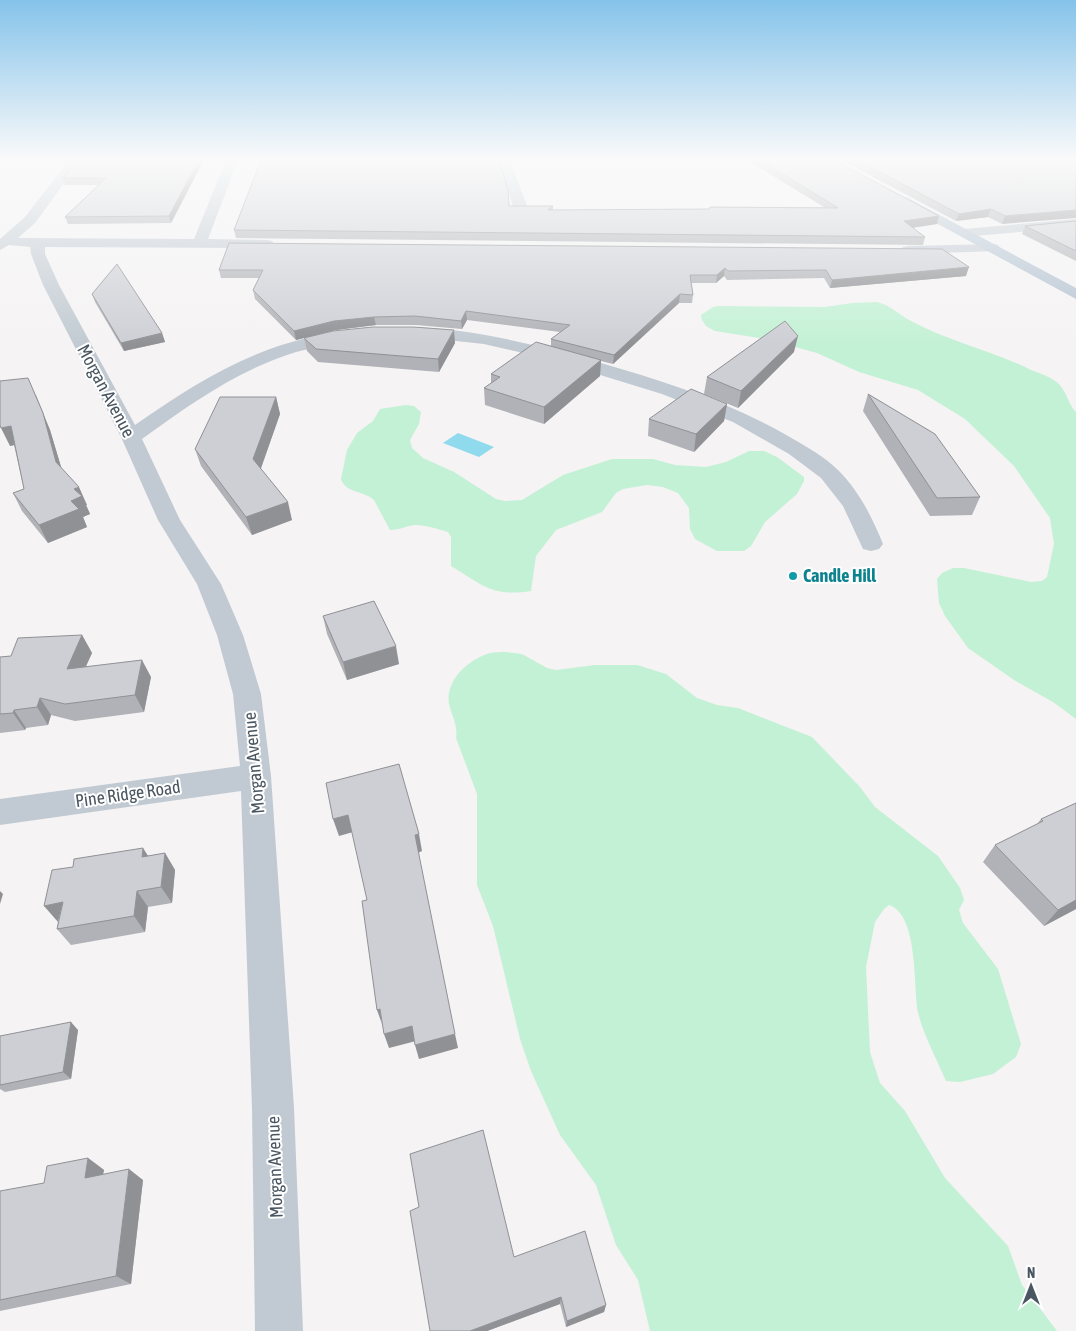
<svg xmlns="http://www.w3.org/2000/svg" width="1076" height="1331" viewBox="0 0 1076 1331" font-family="'Asap Condensed',sans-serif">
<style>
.green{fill:#c3f1d5}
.water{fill:#90daee}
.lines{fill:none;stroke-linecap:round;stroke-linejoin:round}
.minor{fill:#c1cad2;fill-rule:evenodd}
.major{fill:#b3c2d1;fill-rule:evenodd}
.wall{fill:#b0b2b7}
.shaded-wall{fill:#909195}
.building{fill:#cdcfd5;stroke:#909195}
.culture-dot{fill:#0f9aa8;stroke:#fff;stroke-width:2}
.labels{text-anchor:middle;stroke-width:4;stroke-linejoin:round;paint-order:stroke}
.street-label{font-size:18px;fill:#4a5661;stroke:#fff}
.culture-label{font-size:18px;font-weight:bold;fill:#0d838f;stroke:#fff;text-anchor:start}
</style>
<rect width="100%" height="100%" fill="#f5f3f3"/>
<!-- green -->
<g class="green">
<path d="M877,302c14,3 23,14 36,20 38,20 80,29 118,48 8,3 17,6 24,11 12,8 12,22 21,31v307l-23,-17 -39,-22 -46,-32 -23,-32 -6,-13 -2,-24 5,-6 11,-5h11l67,14 11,-1 5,-4 7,-33 -4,-26 -36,-52 -49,-47 -47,-29 -59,-18 -42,-19 -51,-14 -51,-8 -9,-5 -4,-6 -1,-5 12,-8 5,-1 107,1 27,-4z"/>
<path d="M406,405l8,1 7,6 -2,12 -9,16 2,8 11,10 31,14 42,27 9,2 17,-1 41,-25 49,-16h41l22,6 31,2 20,-5 23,-11h15l13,6 27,20v4l-7,13 -32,28 -14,24 -7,5h-27l-22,-12 -5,-10 -1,-21 -11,-15 -15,-6 -16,-2 -24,4 -7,4 -14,19 -46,18 -20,26 -5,35c-40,6 -48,-6 -80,-25v-29l-3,-5c-10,-3 -22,-7 -33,-7 -9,1 -16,5 -25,5l-16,-30c-9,-9 -29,-7 -33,-21l6,-29 10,-17 16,-12 7,-12z"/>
<path d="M506,652l16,2 25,14 9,2 39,-5h42l29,9 31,24 20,7 21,3 74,29 48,50 15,20 63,49 22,32 4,12 -5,10 4,13 35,46 23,75 -5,13 -23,17 -33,8 -14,-1c-8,-19 -24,-49 -28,-69 -5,-25 1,-97 -29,-107l-5,4 -9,13 -9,45 4,85 10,31 25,28 40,67 63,68 14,39 35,46h-407l-12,-51 -22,-35 -20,-60 -36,-50 -29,-64 -11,-32 -27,-113 -16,-41v-91l-21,-56c2,-13 -4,-22 -7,-34 -4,-24 20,-45 41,-51 5,-1 11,-1 16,-1z"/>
</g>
<!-- water -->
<polygon class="water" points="458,433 494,447 479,457 443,443"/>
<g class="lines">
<!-- minor -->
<g class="minor">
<path d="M69,160h12l-46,63 -17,15 176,1 32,-79h12l-30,79 59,1 5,1 2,3 -2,3 -5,1 -222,-1v7l14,31 76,140c56,-39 114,-76 182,-89 10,-1 20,-5 30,-3l3,4 -3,4c-20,5 -40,7 -60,14 -53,18 -100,51 -145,84l38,81 41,64 22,51 18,59 10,82 23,332 9,223h-48l-3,-223 -11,-317 -241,34v-26l240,-33 -7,-72 -16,-59 -20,-51 -39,-64 -37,-83 -78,-152 -12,-31 -1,-7 -21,-2 -9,5v-11l25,-22z"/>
<polygon points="498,160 510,160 527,206 525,209 520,210 513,206"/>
<polygon points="1076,219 1076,227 963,237 956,233 963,229"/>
<polygon points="993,244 998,245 1000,248 998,251 908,254 903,253 901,250 903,247 908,246"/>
<path d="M416,327c64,3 124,19 185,36 65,19 128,39 187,73 17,10 36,20 50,34 21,21 34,47 45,74l-4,5 -8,2 -8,-2 -20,-43 -22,-28 -32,-24 -56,-32 -71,-28 -117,-36 -61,-14 -74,-8 -3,-4 3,-4z"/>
</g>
<!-- major -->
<polygon class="major" points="906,197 1076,288 1076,299 901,204 900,201 901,198"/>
</g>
<!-- wall -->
<g class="wall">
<polygon points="77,160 204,160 171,223 68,224 65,217 99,185 65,185 63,178"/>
<polygon points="747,160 834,160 937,224 913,228 925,237 923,245 236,238 234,230 509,206 553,206 553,210 710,209 710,207 824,207"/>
<polygon points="841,160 1076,160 1002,224 988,217 956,221"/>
<polygon points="1076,221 1076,261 1022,234 1025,226"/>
<polygon points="229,243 966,276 830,288 824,278 727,280 724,276 716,283 691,283 693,295 692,303 679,303 613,364 601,361 600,376 544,424 485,405 484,388 491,383 491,374 551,346 551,339 560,332 467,320 462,329 416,325 376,325 336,330 296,340 255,299 253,290 259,278 221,278 219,270"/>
<polygon points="92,294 162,333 165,342 124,351 95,302"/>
<polygon points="304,338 455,343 439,372 318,362 307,351"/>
<polygon points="794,352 738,408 704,394 707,377"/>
<polygon points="868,394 980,497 972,515 930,516 863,411"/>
<polygon points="36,395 50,430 61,467 87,505 86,505 90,514 83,517 87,527 48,543 22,511 13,493 24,489 14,445 10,446"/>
<polygon points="276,397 280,414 260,469 292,520 252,535 201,466 195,449"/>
<polygon points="727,404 724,421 694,452 648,436 649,419"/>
<polygon points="323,616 399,664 347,680 327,634"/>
<polygon points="82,635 92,653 86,666 151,677 144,712 75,721 51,715 48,725 26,728 25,730 0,733 0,657 11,656"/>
<polygon points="1076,803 1076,909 1044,926 983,862 995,845 1037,824 1041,819"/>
<polygon points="165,853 175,870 172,903 148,907 145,932 71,945 57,929 58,922 148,856"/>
<polygon points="78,1030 71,1079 5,1092 0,1089 0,1036"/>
<polygon points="88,1158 104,1170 103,1174 143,1180 131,1284 0,1311 0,1191 44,1183"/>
<polygon points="514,1257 606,1305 604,1312 566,1327 560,1304 487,1331 430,1331"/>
</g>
<!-- shaded-wall -->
<g class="shaded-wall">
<polygon points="199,160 204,160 171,223 169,216"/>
<polygon points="991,209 988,217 956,221 959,214"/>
<polygon points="1076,210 1076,218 1002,224 1005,216"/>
<polygon points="939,216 937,224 901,229 904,221"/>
<polygon points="969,267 966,276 830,288 832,280"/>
<polygon points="725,268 724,276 716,283 717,275"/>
<polygon points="680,294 679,303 613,364 614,355"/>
<polygon points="466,311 467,320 462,329 461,321"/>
<polygon points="374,317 376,325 336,330 296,340 294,331 334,321"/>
<polygon points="454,330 455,343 439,372 438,359"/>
<polygon points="162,333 165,342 124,351 121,343"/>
<polygon points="798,336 794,352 738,408 741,391"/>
<polygon points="601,360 600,376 544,424 544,407"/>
<polygon points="28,378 50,430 65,480 56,462"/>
<polygon points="276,397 280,414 258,477 253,459"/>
<polygon points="727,404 724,421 694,452 696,434"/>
<polygon points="11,426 19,444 10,446 1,428"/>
<polygon points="79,487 87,505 86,505 90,514 83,517 87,527 48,543 39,525 71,501 74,489"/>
<polygon points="288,502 292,520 252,535 246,517"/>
<polygon points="82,635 92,653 77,686 67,669"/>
<polygon points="396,646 399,664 347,680 343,662"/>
<polygon points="142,660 151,677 144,712 135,695"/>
<polygon points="40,698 51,715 48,725 37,707"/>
<polygon points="14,710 26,728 25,730 13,713"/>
<polygon points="348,815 353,832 339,836 333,819"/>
<polygon points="419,834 422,851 418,853 415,835"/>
<polygon points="143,848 154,865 142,857"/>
<polygon points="165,853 175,870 172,903 161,887"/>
<polygon points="0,891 3,894 0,904"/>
<polygon points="137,891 148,907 145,932 134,916"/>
<polygon points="1076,900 1076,909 1044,926 1058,910"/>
<polygon points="63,902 58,922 44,906"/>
<polygon points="380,1009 382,1024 377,1010"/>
<polygon points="71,1022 78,1030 71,1079 63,1072"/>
<polygon points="412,1026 416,1041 389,1048 384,1034"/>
<polygon points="455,1034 458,1048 419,1059 415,1045"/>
<polygon points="88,1158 104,1170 100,1188 85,1178"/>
<polygon points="129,1169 143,1180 131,1284 116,1276"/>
<polygon points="561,1297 560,1304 487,1331 470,1331"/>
<polygon points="606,1305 604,1312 566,1327 567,1321"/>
</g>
<!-- building -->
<g class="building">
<polygon points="77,160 199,160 169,216 65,217 106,178 63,178"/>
<polygon points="261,160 499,160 508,191 509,206 553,206 548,210 710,209 710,207 838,208 760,160 834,160 939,216 904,221 925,237 234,230"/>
<polygon points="857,160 1076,160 1076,210 1005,216 991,209 959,214"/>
<polygon points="1076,221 1076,251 1025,226"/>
<polygon points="229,243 942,249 969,267 832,280 826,270 728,271 725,268 717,275 690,275 693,295 680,294 614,355 551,339 570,325 466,311 461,321 415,316 374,317 334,321 294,331 253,290 263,270 219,270"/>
<polygon points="117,264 162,333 121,343 92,294"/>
<polygon points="785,321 798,336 741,391 707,377"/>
<polygon points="373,327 413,327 454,330 438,359 316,349 304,338 333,331"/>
<polygon points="536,342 601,360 544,407 484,388 500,377 491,374"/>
<polygon points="28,378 43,413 56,462 79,487 74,489 82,496 71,501 79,509 39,525 13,493 24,489 11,426 1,428 0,425 0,381"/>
<polygon points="691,389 727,404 696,434 649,419"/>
<polygon points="868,394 935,434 980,497 937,498"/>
<polygon points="220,397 276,397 253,459 288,502 246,517 195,449"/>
<polygon points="374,601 396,646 343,662 323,616"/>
<polygon points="82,635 67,669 142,660 135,695 65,704 40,698 37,707 14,710 13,713 0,714 0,657 11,656 18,638"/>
<polygon points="399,764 419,834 415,835 455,1034 415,1045 412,1026 384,1034 380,1009 377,1010 362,901 367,900 348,815 333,819 326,783"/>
<polygon points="1076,803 1076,900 1058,910 995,845 1043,821 1041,819"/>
<polygon points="143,848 142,857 165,853 161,887 137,891 134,916 57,929 63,902 44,906 52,870 73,867 74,859"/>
<polygon points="71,1022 63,1072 0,1085 0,1036"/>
<polygon points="483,1130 514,1257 585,1231 606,1305 567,1321 561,1297 470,1331 430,1331 410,1211 419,1207 410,1154"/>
<polygon points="88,1158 85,1178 129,1169 116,1276 0,1300 0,1191 44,1183 47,1166"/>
</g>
<!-- sky -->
<linearGradient id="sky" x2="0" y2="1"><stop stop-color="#85c3ea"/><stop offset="0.46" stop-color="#fafafa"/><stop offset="1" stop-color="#fafafa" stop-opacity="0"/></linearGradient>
<rect width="1076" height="346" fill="url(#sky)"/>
<!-- markers -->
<circle class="culture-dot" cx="793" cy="576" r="5"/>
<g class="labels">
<!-- street labels -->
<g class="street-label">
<text transform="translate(106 391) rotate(62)" y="6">Morgan Avenue</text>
<text transform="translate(254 763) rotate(-95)" y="6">Morgan Avenue</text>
<text transform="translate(128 794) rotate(-8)" y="6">Pine Ridge Road</text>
<text transform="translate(275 1167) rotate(-92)" y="6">Morgan Avenue</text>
</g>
<!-- culture labels -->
<g class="culture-label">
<text x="803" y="582">Candle Hill</text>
</g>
</g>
<!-- north arrow -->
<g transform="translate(1031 1286)" stroke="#ffffff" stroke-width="4" paint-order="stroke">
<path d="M0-4L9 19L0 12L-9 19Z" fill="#4a5661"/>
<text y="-8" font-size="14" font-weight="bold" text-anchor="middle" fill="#4a5661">N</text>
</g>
</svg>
